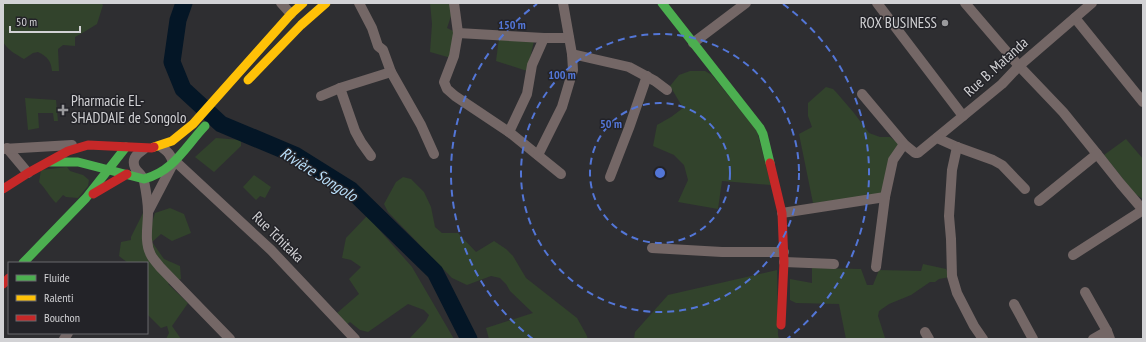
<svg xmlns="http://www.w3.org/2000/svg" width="1146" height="342" viewBox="0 0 1146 342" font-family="'PT Sans Narrow',sans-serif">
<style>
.green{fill:#32432c}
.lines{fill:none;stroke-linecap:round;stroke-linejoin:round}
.river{stroke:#041626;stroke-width:17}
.street{stroke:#746766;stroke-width:10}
.fast{stroke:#4caf50;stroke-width:9}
.slow{stroke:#ffc107;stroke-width:9}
.jam{stroke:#c62828;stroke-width:9}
.ring{fill:none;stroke:#5376d7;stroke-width:2;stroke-dasharray:7 5}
.poi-dot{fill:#99999c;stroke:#232328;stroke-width:1.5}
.labels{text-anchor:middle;stroke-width:3;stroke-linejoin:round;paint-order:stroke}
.poi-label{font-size:15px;fill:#d2d2d5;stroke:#232328;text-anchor:end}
.street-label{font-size:15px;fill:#d2d2d5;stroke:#232328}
.water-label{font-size:16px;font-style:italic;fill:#b9dffa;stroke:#232328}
.centre{fill:#5376d7;stroke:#232328;stroke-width:2}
.ring-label{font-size:12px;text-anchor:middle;font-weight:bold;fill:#5376d7;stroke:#232328;stroke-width:3;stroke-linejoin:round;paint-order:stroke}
</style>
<rect width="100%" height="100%" fill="#2e2e31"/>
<!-- green -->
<g class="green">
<path d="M3,3h98l2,2 -6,19 -13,8 -9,5v9l-12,-1 -5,4 1,22h-7c-1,-10 -4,-14 -14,-19l-5,1 -9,6c-9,-5 -16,-9 -21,-17z"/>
<polygon points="430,3 451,3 452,13 447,28 455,32 451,58 430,52 432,24"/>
<polygon points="499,38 534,41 527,71 496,61"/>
<polygon points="690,71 705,71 712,75 757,131 771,185 722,181 718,209 678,202 688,180 684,165 674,155 653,146 657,125 671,117 683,108 670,86 679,75"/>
<polygon points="826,87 833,89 836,92 854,113 869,133 880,137 890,137 899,144 881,196 813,203 799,134 812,127 808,116 808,103"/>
<polygon points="25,98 56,100 58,121 54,121 53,113 38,113 39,128 28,130"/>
<polygon points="216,138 241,140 241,146 214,172 195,157"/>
<polygon points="1126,139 1143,159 1143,199 1135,194 1104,155"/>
<path d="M67,167l3,4 13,4 6,5 -1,6 -10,12 -12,-1 -3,-2 -7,8c-7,-7 -10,-14 -17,-21l2,-12z"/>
<polygon points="254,175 271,187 265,198 260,196 256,200 243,187"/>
<polygon points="403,177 411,179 424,192 431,207 435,227 442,233 458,233 476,252 494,241 506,249 513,256 526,278 577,318 586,334 588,339 489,339 486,328 533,313 510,291 506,284 500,278 491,276 467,285 452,278 388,212 384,204 396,182"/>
<polygon points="170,208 184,214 191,233 172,241 161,234 152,242 164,259 180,266 181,279 168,284 188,303 172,326 181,339 166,339 169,333 167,326 161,328 147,314 147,263 128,263 119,256 121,242 131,240 131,237 144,211 152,223 155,213"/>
<polygon points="367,216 412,267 454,339 409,339 426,321 429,315 424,310 408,304 368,332 360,330 350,322 346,325 337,313 359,294 349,279 361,267 351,260 342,258 346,238"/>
<polygon points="923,264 946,269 950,277 939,279 935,282 930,282 911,295 889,304 879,311 878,316 885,338 879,339 846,339 839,304 796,303 790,300 790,279 812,283 812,268 861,269 867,285 873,285 879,270 921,271"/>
<polygon points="777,270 778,335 779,339 634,339 635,332 668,295"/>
</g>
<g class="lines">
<!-- river -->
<polyline class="river" points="184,3 178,20 172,62 183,89 221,124 295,155 351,190 435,272 469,339"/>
<!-- street -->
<g class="street">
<polyline points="281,3 291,14"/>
<polyline points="359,3 372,28 378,46 383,50 391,72 421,125 434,154"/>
<polyline points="454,3 458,33 454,56 444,82 447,89 455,96 509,132 561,174"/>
<polyline points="877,3 963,116"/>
<polyline points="965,3 1019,66 1063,112 1097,154 1120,183 1143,210"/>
<polyline points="1075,18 1143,102"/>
<polyline points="458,33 544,38 569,38"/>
<polyline points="693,43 746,3"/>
<polyline points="572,54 629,67 655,81 667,90"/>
<polyline points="340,88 355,131 361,142 371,156"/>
<polyline points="862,94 904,144 915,153 918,153 1002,84 1019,66 1092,3"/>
<polyline points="321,96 340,88 391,72"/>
<polyline points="509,132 527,94 532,65 544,38"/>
<polyline points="937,138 957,147 993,160 1002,165 1025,189"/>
<polyline points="957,147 952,170 949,216 951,239 952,276 957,293 974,326 983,339"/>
<polyline points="7,148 28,173"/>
<polyline points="3,149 72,145"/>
<path d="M144,149c-4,3 -9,6 -10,11 -2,11 9,13 10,21 2,10 4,21 4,31 0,14 -4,30 3,43 2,4 6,8 9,12l70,72"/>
<polyline points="538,155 562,107 573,70 572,54 563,3"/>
<polyline points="175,161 271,250 355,339"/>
<polyline points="610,177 629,128 647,76"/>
<polyline points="1039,201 1097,154"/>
<path d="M148,212l25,-48c-1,-9 -6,-13 -13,-18"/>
<polyline points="782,213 885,197"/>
<polyline points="652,248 722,252 784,252"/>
<polyline points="1073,255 1143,210"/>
<polyline points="784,262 834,264"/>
<polyline points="876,267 885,197 893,160 904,144"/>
<polyline points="1085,292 1107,331"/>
<polyline points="1014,304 1033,339"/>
<polyline points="925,332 929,339"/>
<polyline points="64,339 68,333"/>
<polyline points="1093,339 1107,331 1110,339"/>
</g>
<!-- fast -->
<g class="fast">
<polyline points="662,3 760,128 763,134 770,163"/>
<path d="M50,162h28l66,17c30,-8 41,-32 61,-53"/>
<polyline points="23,263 86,198 126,147"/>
</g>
<!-- slow -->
<g class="slow">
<polyline points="248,80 301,25 326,3"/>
<polyline points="154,147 172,141 193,124 291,14 303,3"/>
</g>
<!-- jam -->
<g class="jam">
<polyline points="770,163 782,213 784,262 781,325"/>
<polyline points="3,189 28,173 68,151 88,145 152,148 154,147"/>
<polyline points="93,194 127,174"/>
<polyline points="3,284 9,278"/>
</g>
</g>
<!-- distance rings -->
<g class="ring">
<circle cx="660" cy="173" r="70"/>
<circle cx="660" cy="173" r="139"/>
<path d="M533 339A209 209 0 0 1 537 4M783 4A209 209 0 0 1 787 339"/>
</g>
<!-- markers -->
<g class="poi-dot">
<circle cx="945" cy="23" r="4"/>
<path d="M61 104h4v4h4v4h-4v4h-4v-4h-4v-4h4z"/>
</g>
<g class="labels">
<!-- poi labels -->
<g class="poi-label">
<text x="937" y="28">ROX BUSINESS</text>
<text x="71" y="106" text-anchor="start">Pharmacie EL-<tspan x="71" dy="17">SHADDAIE de Songolo</tspan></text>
</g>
<!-- street labels -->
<g class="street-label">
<text transform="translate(996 67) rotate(-42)" y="5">Rue B. Matanda</text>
<text transform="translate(278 237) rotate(44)" y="5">Rue Tchitaka</text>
</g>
<!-- water labels -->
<g class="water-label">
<text transform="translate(319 174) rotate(32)" y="6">Rivière Songolo</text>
</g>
</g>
<circle cx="660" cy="173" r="6" class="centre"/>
<g class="ring-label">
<text x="512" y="29">150 m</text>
<text x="562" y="79">100 m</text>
<text x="611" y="128">50 m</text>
</g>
<!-- border -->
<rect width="1146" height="342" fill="none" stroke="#d2d2d5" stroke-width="8"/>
<!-- legend -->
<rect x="8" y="262" width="140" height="72" fill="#232328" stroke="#69696d"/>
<rect x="16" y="275" width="20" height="6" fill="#4caf50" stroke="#69696d"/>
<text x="44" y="282" font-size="12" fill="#d2d2d5">Fluide</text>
<rect x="16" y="295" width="20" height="6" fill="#ffc107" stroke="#69696d"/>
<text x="44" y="302" font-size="12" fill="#d2d2d5">Ralenti</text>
<rect x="16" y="315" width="20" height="6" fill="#c62828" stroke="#69696d"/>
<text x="44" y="322" font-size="12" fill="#d2d2d5">Bouchon</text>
<!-- scale -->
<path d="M10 26v6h70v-6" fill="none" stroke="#d2d2d5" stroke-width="2"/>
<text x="16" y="26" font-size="12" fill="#d2d2d5" stroke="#232328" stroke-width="3" paint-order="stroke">50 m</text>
</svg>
